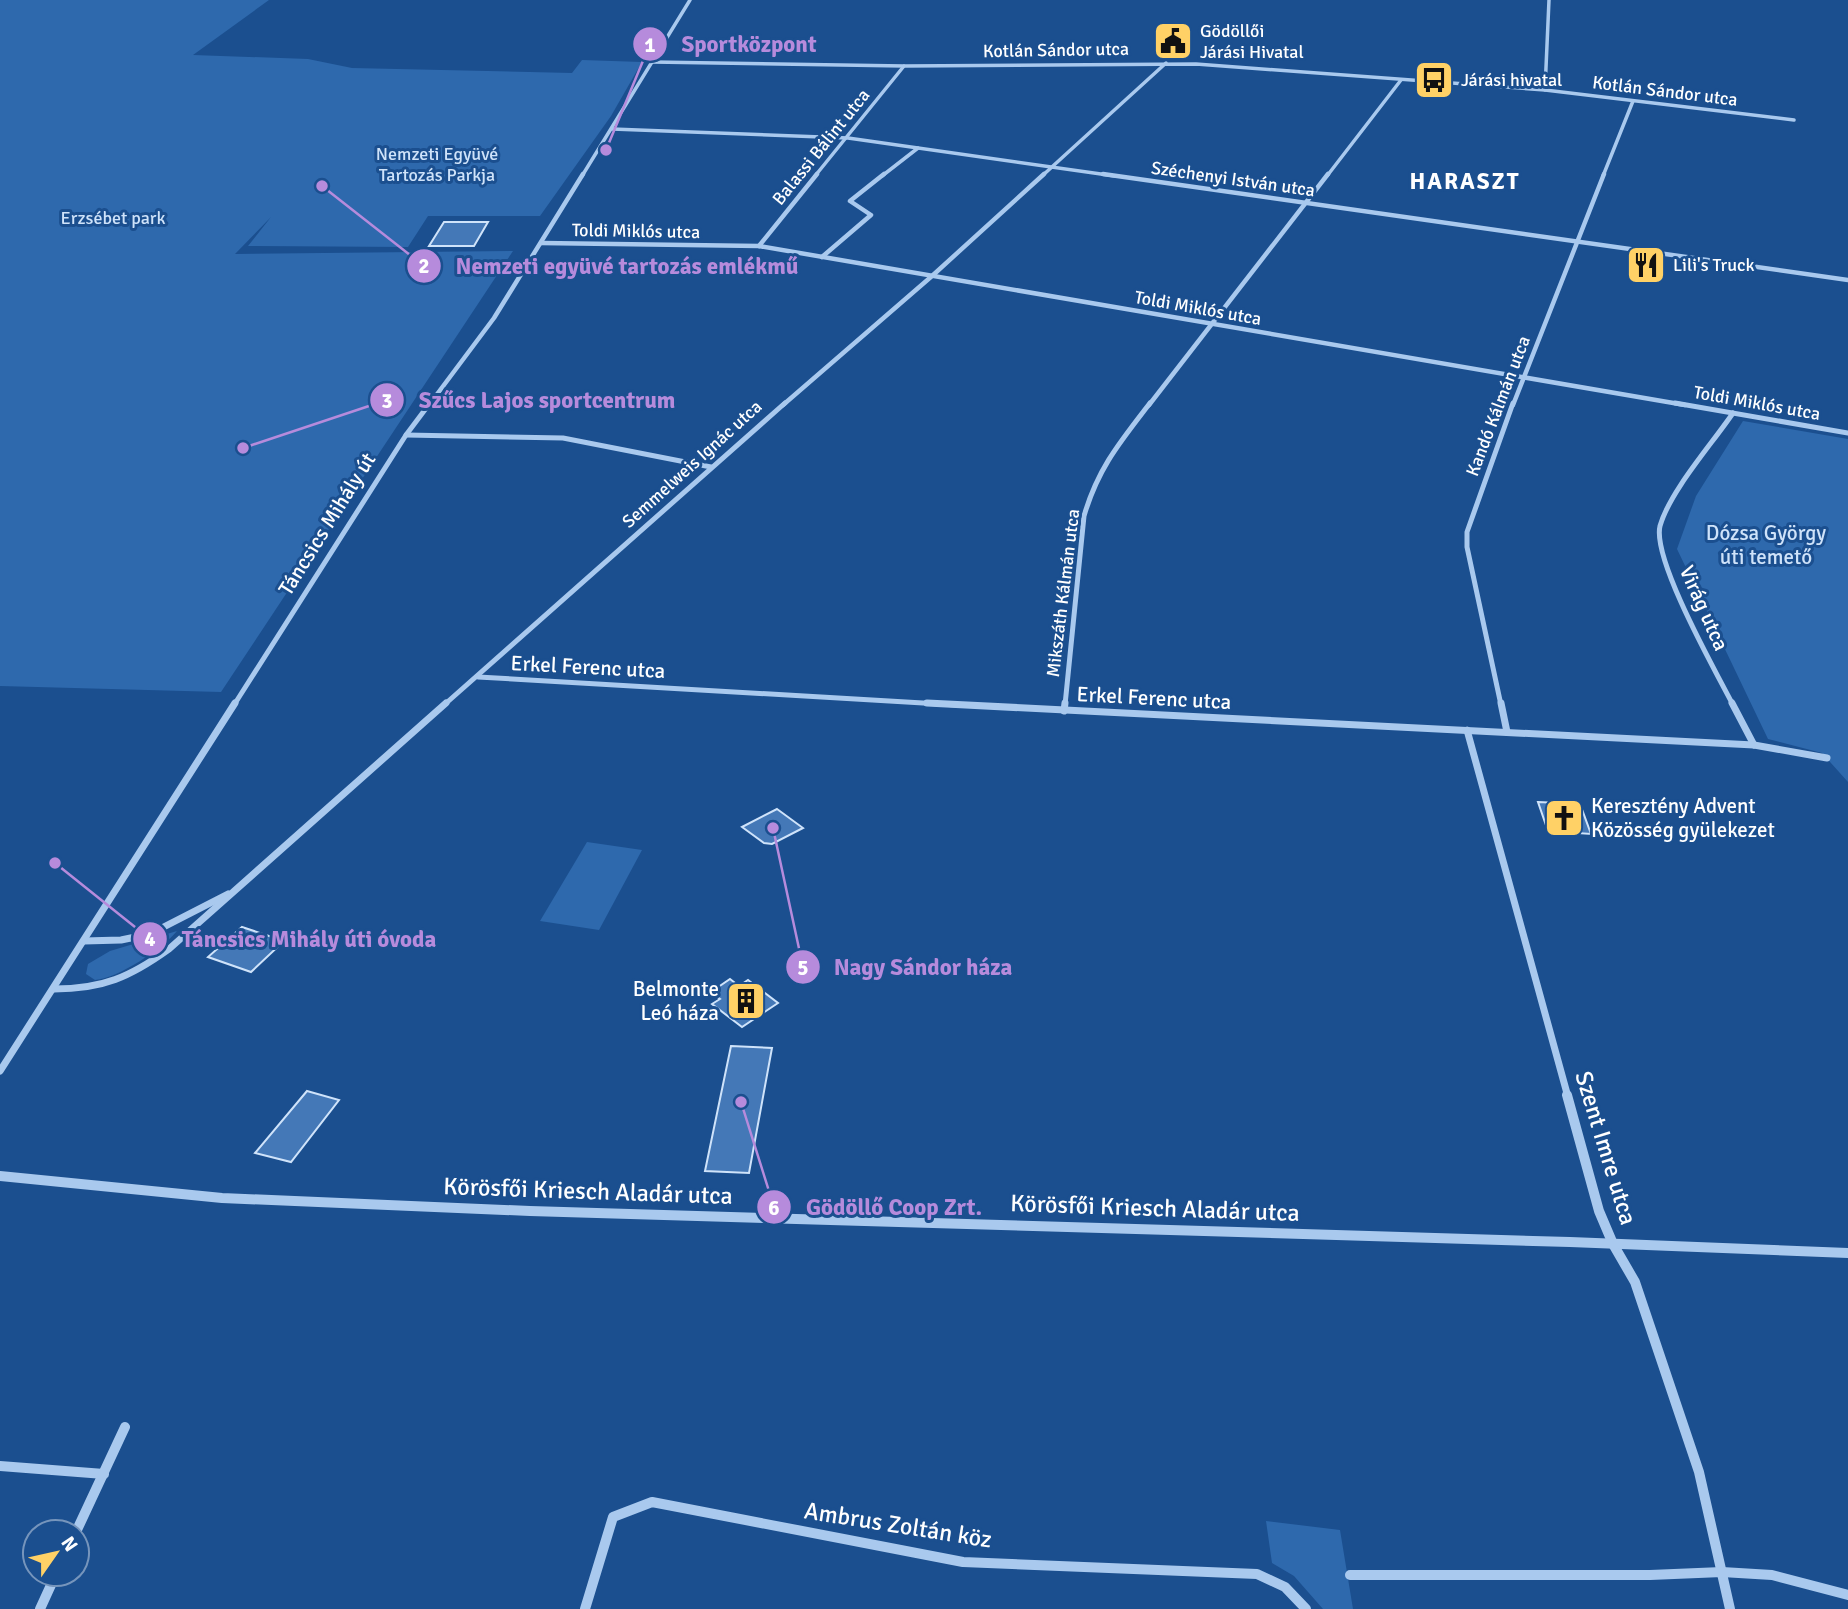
<svg xmlns="http://www.w3.org/2000/svg" width="1848" height="1609" viewBox="0 0 1848 1609" font-family="Signika,sans-serif">
<style>
.green{fill:#2e69ad}
.building{fill:#4478b7;stroke:#cfe3fa;stroke-width:2}
.lines{fill:none;stroke-linecap:round;stroke-linejoin:round}
.minor-far4{stroke:#a9c9ee;stroke-width:3.5}
.minor-far3{stroke:#a9c9ee;stroke-width:4.5}
.minor-far2{stroke:#a9c9ee;stroke-width:5}
.minor-far1{stroke:#a9c9ee;stroke-width:7}
.minor{stroke:#a9c9ee;stroke-width:10}
.labels{text-anchor:middle;stroke-width:6;stroke-linejoin:round;paint-order:stroke}
.far-poi-label{font-size:18px;fill:#fff;stroke:#1b4f8f;text-anchor:start}
.far-street-label{font-size:18px;fill:#fff;stroke:#1b4f8f}
.far-park-label{font-size:18px;fill:#cfe3fa;stroke:#1b4f8f}
.street-label{font-size:21px;fill:#fff;stroke:#1b4f8f}
.park-label{font-size:21px;fill:#cfe3fa;stroke:#1b4f8f}
.poi-label{font-size:21px;fill:#fff;stroke:#1b4f8f;text-anchor:start}
.far-district-label{font-size:23px;font-weight:bold;letter-spacing:2px;fill:#fff;stroke:#1b4f8f}
.near-street-label{font-size:24px;fill:#fff;stroke:#1b4f8f}
.leader{fill:none;stroke:#b68bdc;stroke-width:2.5}
.callout-dot{fill:#b68bdc;stroke:#1b4f8f;stroke-width:2.5}
.mark-label{font-size:21px;text-anchor:middle;font-weight:bold;fill:#fff}
.callout-label{font-size:23px;text-anchor:middle;font-weight:bold;fill:#b68bdc;stroke:#1b4f8f;stroke-width:6;stroke-linejoin:round;paint-order:stroke}
</style>
<rect width="100%" height="100%" fill="#1b4f8f"/>
<!-- green -->
<g class="green">
<polygon points="0,0 269,0 193,55 308,59 352,68 572,73 582,60 642,62 611,116 540,216 428,216 408,247 248,246 271,217 235,254 513,251 221,692 0,686"/>
<polygon points="1743,421 1848,439 1848,782 1822,753 1768,739 1677,549 1696,496"/>
<polygon points="587,842 642,850 599,930 540,921"/>
<path d="M177,931c-14,17 -58,47 -82,49l-9,-6 2,-10 22,-13z"/>
<polygon points="1266,1521 1340,1530 1353,1609 1323,1609 1294,1576 1272,1563"/>
</g>
<!-- building -->
<g class="building">
<polygon points="444,222 488,222 474,246 429,246"/>
<polygon points="1538,802 1580,804 1591,834 1548,831"/>
<polygon points="777,809 803,828 772,844 764,843 742,827"/>
<polygon points="242,927 284,941 251,972 208,957"/>
<polygon points="730,979 739,986 748,980 778,1003 742,1027 712,1004 720,999 711,992"/>
<polygon points="731,1046 772,1048 749,1173 705,1171"/>
<polygon points="307,1091 339,1100 291,1162 255,1153"/>
</g>
<g class="lines">
<!-- minor-far4 -->
<g class="minor-far4">
<polyline points="652,62 904,66 1196,64 1545,90 1794,120"/>
<polyline points="1545,90 1549,0"/>
<polyline points="612,129 848,138 1115,176"/>
<polyline points="582,176 690,0"/>
<polyline points="815,176 904,66"/>
<polyline points="882,176 918,148"/>
<polyline points="1042,176 1166,63"/>
<polyline points="1327,176 1401,80"/>
<polyline points="1603,176 1633,101"/>
</g>
<!-- minor-far3 -->
<g class="minor-far3">
<polyline points="1103,174 1848,280"/>
<polyline points="541,243 759,246 1685,405"/>
<polyline points="759,246 817,174"/>
<polyline points="822,257 871,215 850,201 884,174"/>
<polyline points="429,405 494,318 583,174"/>
<polyline points="783,405 932,276 1044,174"/>
<polyline points="1149,405 1328,174"/>
<polyline points="1513,405 1604,174"/>
</g>
<!-- minor-far2 -->
<g class="minor-far2">
<polyline points="1675,403 1848,433"/>
<polyline points="406,435 563,438 711,467"/>
<polyline points="478,677 957,705"/>
<polyline points="234,705 406,435 430,403"/>
<polyline points="444,705 785,403"/>
<path d="M1065,705l19,-189c14,-48 36,-74 66,-113"/>
<polyline points="1501,705 1467,547 1467,532 1513,403"/>
<path d="M1733,705c-17,-33 -81,-146 -73,-179 10,-35 52,-82 73,-113"/>
</g>
<!-- minor-far1 -->
<g class="minor-far1">
<polyline points="927,703 1754,745 1827,758"/>
<polyline points="1501,703 1507,732"/>
<polyline points="1732,703 1754,745"/>
<polyline points="1064,711 1065,703"/>
<polyline points="1467,730 1568,1097"/>
<polyline points="84,941 121,940 150,934 228,894"/>
<path d="M54,989c49,0 76,-12 115,-40l277,-246"/>
<polyline points="0,1071 235,703"/>
</g>
<!-- minor -->
<g class="minor">
<polyline points="1567,1095 1599,1211 1613,1244 1635,1282 1699,1472 1730,1609"/>
<polyline points="0,1176 222,1198 530,1211 1570,1242 1848,1253"/>
<polyline points="0,1466 104,1474"/>
<polyline points="76,1532 125,1427"/>
<polyline points="1350,1575 1650,1575 1722,1572 1772,1575 1848,1595"/>
<polyline points="40,1609 56,1574"/>
<polyline points="585,1609 613,1517 652,1502 963,1562 1257,1574 1285,1587 1306,1609"/>
</g>
</g>
<!-- icons -->
<defs>
<g id="civic-square" transform="scale(2.0125)"><rect x="-9" y="-9" width="18" height="18" rx="4" fill="#ffd166" stroke="#1b4f8f"/><path d="M-.6-6.5H3V-4.5H.6V-3L4-1V1h2V6H-6V1h2V-1L-.6-3ZM-1.2 2.5V6h2.4V2.5Z" fill="#111"/></g>
<g id="bus-square" transform="scale(2.0125)"><rect x="-9" y="-9" width="18" height="18" rx="4" fill="#ffd166" stroke="#1b4f8f"/><path d="M-5-6H5V4H4V6H2V4H-2V6H-4V4H-5ZM-3.5-4V0h7V-4ZM-3.5 1.2v1.5H-2V1.2ZM2 1.2v1.5H3.5V1.2Z" fill="#111"/></g>
<g id="restaurant-square" transform="scale(2.0125)"><rect x="-9" y="-9" width="18" height="18" rx="4" fill="#ffd166" stroke="#1b4f8f"/><path d="M-5-6h1v4h1v-4h1v4h1v-4h1v5L-1.5 .5V6h-2V.5L-5-1ZM5-6V6H3V1.5H1.5Q1.5-4 5-6Z" fill="#111"/></g>
<g id="church-square" transform="scale(2.0125)"><rect x="-9" y="-9" width="18" height="18" rx="4" fill="#ffd166" stroke="#1b4f8f"/><path d="M-1.2-6h2.4v3.5h3.3v2.4h-3.3V6h-2.4V-.1h-3.3v-2.4h3.3Z" fill="#111"/></g>
<g id="building-square" transform="scale(2.0125)"><rect x="-9" y="-9" width="18" height="18" rx="4" fill="#ffd166" stroke="#1b4f8f"/><path d="M-4-6H4V6H1V3H-1V6H-4ZM-2.5-4.3h1.7v1.8h-1.7ZM.8-4.3h1.7v1.8H.8ZM-2.5-1h1.7V.8h-1.7ZM.8-1h1.7V.8H.8Z" fill="#111"/></g>
</defs>
<g fill-rule="evenodd">
<use href="#civic-square" x="1173" y="41"/>
<use href="#bus-square" x="1434" y="80"/>
<use href="#restaurant-square" x="1646" y="265"/>
<use href="#church-square" x="1564" y="818"/>
<use href="#building-square" x="746" y="1001"/>
</g>
<g class="labels">
<!-- far-poi labels -->
<g class="far-poi-label">
<text x="1200" y="37">Gödöllői<tspan x="1200" dy="21">Járási Hivatal</tspan></text>
<text x="1461" y="86">Járási hivatal</text>
<text x="1673" y="271">Lili's Truck</text>
</g>
<!-- far-street labels -->
<g class="far-street-label">
<text transform="translate(1056 50) rotate(-1)" y="6">Kotlán Sándor utca</text>
<text transform="translate(1665 91) rotate(7)" y="6">Kotlán Sándor utca</text>
<text transform="translate(821 147) rotate(-51)" y="6">Balassi Bálint utca</text>
<text transform="translate(1233 179) rotate(8)" y="6">Széchenyi István utca</text>
<text transform="translate(636 231) rotate(1)" y="6">Toldi Miklós utca</text>
<text transform="translate(1198 308) rotate(10)" y="6">Toldi Miklós utca</text>
<text transform="translate(1757 403) rotate(10)" y="6">Toldi Miklós utca</text>
<text transform="translate(1498 406) rotate(-69)" y="6">Kandó Kálmán utca</text>
<text transform="translate(692 464) rotate(-42)" y="6">Semmelweis Ignác utca</text>
<text transform="translate(1063 593) rotate(-83)" y="6">Mikszáth Kálmán utca</text>
</g>
<!-- far-park labels -->
<g class="far-park-label">
<text x="437" y="160">Nemzeti Együvé<tspan x="437" dy="21">Tartozás Parkja</tspan></text>
<text x="113" y="224">Erzsébet park</text>
</g>
<!-- street labels -->
<g class="street-label">
<text transform="translate(327 524) rotate(-58)" y="7">Táncsics Mihály út</text>
<text transform="translate(1704 608) rotate(66)" y="7">Virág utca</text>
<text transform="translate(588 667) rotate(3)" y="7">Erkel Ferenc utca</text>
<text transform="translate(1154 698) rotate(3)" y="7">Erkel Ferenc utca</text>
</g>
<!-- park labels -->
<g class="park-label">
<text x="1766" y="540">Dózsa György<tspan x="1766" dy="24">úti temető</tspan></text>
</g>
<!-- poi labels -->
<g class="poi-label">
<text x="1591" y="813">Keresztény Advent<tspan x="1591" dy="24">Közösség gyülekezet</tspan></text>
<text x="719" y="996" text-anchor="end">Belmonte<tspan x="719" dy="24">Leó háza</tspan></text>
</g>
<!-- far-district labels -->
<g class="far-district-label">
<text x="1465" y="189">HARASZT</text>
</g>
<!-- near-street labels -->
<g class="near-street-label">
<text transform="translate(1606 1148) rotate(73)" y="8">Szent Imre utca</text>
<text transform="translate(588 1191) rotate(2)" y="8">Körösfői Kriesch Aladár utca</text>
<text transform="translate(1155 1208) rotate(2)" y="8">Körösfői Kriesch Aladár utca</text>
<text transform="translate(898 1525) rotate(9)" y="8">Ambrus Zoltán köz</text>
</g>
</g>
<!-- callouts -->
<path class="leader" d="M606 150L650 44M322 186L424 266M243 448L387 400M55 863L150 939M773 828L803 967M741 1102L774 1207"/>
<g class="callout-dot">
<circle cx="606" cy="150" r="7"/>
<circle cx="322" cy="186" r="7"/>
<circle cx="243" cy="448" r="7"/>
<circle cx="55" cy="863" r="7"/>
<circle cx="773" cy="828" r="7"/>
<circle cx="741" cy="1102" r="7"/>
<circle cx="650" cy="44" r="18"/>
<circle cx="424" cy="266" r="18"/>
<circle cx="387" cy="400" r="18"/>
<circle cx="150" cy="939" r="18"/>
<circle cx="803" cy="967" r="18"/>
<circle cx="774" cy="1207" r="18"/>
</g>
<g class="mark-label">
<text x="650" y="52">1</text>
<text x="424" y="273">2</text>
<text x="387" y="408">3</text>
<text x="150" y="946">4</text>
<text x="803" y="975">5</text>
<text x="774" y="1215">6</text>
</g>
<g class="callout-label">
<text x="749" y="52">Sportközpont</text>
<text x="627" y="274">Nemzeti együvé tartozás emlékmű</text>
<text x="547" y="408">Szűcs Lajos sportcentrum</text>
<text x="309" y="947">Táncsics Mihály úti óvoda</text>
<text x="923" y="975">Nagy Sándor háza</text>
<text x="894" y="1215">Gödöllő Coop Zrt.</text>
</g>
<!-- north arrow -->
<g transform="translate(56 1553) rotate(56)"><circle r="33" fill="#1b4f8f" stroke="#7695bc" stroke-width="2"/>
<path d="M0-5L12 26L0 18L-12 26Z" fill="#ffd166"/>
<text y="-10" font-size="19" font-weight="bold" text-anchor="middle" fill="#ffffff">N</text>
</g>
</svg>
